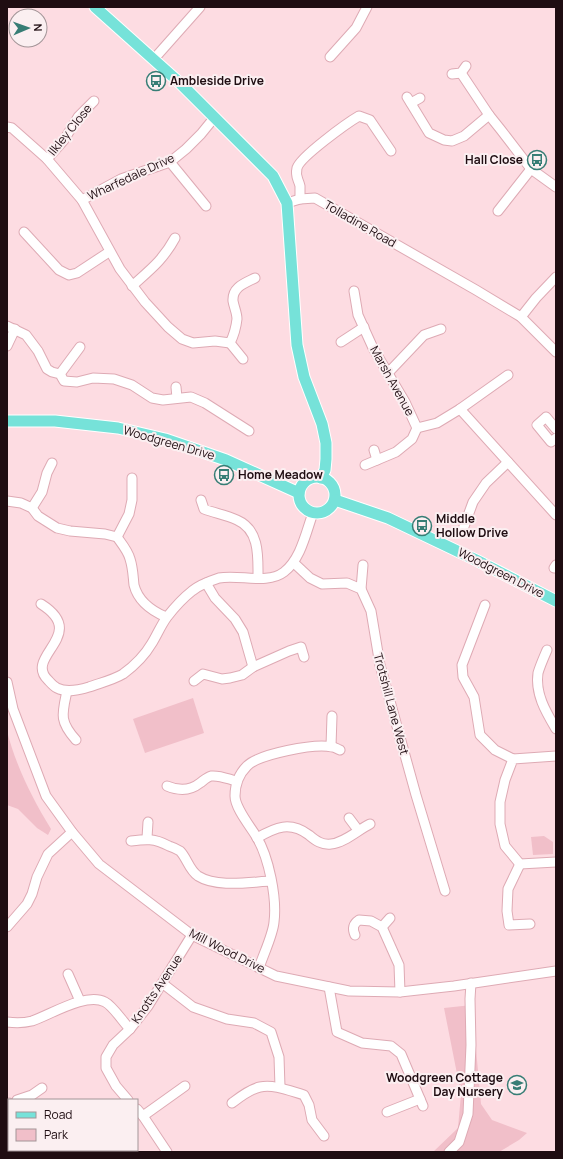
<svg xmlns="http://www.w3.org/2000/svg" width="563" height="1159" viewBox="0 0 563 1159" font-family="Manrope,sans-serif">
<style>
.green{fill:#f1bfc9}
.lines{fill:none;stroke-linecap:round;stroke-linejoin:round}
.minor-casing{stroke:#deaab4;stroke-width:11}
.major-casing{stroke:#fff;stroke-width:13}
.minor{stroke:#fff;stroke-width:9}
.major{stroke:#76e2d9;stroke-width:11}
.labels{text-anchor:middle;stroke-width:4;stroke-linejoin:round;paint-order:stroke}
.poi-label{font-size:12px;font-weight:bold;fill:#1f0d12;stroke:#fbeff1;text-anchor:start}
.street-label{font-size:12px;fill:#1f0d12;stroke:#fbeff1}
</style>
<rect width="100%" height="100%" fill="#fddce2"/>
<!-- green -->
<g class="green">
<polygon points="193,698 204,733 145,753 133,719"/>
<path d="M7,731c9,35 25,67 44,98l-3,6 -11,-7 -19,-19 -11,-4z"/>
<polygon points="544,836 553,842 553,854 533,855 531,837"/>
<polygon points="472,1005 481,1104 492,1120 527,1133 519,1140 499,1152 433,1152 458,1128 461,1094 444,1008"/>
</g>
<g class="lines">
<!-- minor casing -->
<g class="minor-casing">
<g id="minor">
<polyline points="330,57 356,28 367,7"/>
<polyline points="153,60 200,7"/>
<polyline points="461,73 489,115 501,130 531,169 556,187"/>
<polyline points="452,74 461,73 466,66"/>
<polyline points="407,97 429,133 444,140 452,141 464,136 489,115"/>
<polyline points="411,103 420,98"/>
<path d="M7,127l5,1 35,31 35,41 38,69 25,33 23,25 14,12 11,4 22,-2 15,2c4,-8 6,-15 7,-24 0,-6 -3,-12 -4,-18 -1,-14 12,-18 22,-23"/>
<polyline points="47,159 64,140 78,117 94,101"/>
<polyline points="170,162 206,206"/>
<path d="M300,199c0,-4 0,-9 0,-13 -2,-8 -5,-9 -3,-18 3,-11 50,-45 62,-52l11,4 21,31"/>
<polyline points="82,200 121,179 170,162 186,149 201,134 214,118"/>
<polyline points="287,203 300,199 315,198 476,290 521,317 556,352"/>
<polyline points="498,211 531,169"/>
<polyline points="24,232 59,270 69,275 77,273 109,252"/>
<path d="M132,286c19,-17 31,-26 43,-48"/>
<polyline points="354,291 358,315 373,348 405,402 417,428 437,423 460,409 556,515"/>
<polyline points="521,317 536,298 556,277"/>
<polyline points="7,326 26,335 38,351 47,369 52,372 60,374 64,381 77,382 93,378 114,379 132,385 152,398 163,400 191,397 205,403 249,431"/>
<polyline points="341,342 364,327"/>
<polyline points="230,343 243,359"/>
<polyline points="7,346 15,329"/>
<polyline points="388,373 424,335 441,329"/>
<polyline points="60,374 80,347"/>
<polyline points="176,387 177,398"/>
<polyline points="460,409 508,375"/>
<polyline points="556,429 546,417 537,425 551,442 556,438"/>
<polyline points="374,450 377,460"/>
<polyline points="365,465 396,452 412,439 417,428"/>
<path d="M201,500l3,9c10,4 22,6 33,11 23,10 21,37 21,58"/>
<path d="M7,501l14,2 11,5 6,8 19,12 13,3 35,3 12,3c5,7 11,14 13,22 3,9 3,17 4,26 4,16 18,26 32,32"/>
<polyline points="32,508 42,492 47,473 52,463"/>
<polyline points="462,532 473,502 486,483 508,462"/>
<polyline points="117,537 129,514 132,500 132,478"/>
<polyline points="294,563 310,578 322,584 347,583 361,589 371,611 380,665 416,795 445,891"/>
<polyline points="554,568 556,565"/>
<polyline points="206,583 215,598 235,619 243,632 253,667"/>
<polyline points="361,589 363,565"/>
<path d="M41,604c49,31 -18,52 7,76 2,2 5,6 9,8 10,5 22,2 32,-1 11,-4 24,-7 34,-13 11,-8 22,-19 29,-31 5,-8 9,-18 15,-26 7,-9 16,-19 25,-26 7,-6 18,-10 27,-13 20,-4 48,7 65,-6 17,-13 22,-40 29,-59"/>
<polyline points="485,605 462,665 463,677 474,697 480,735 495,750 513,759"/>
<path d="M547,650c-3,7 -7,16 -9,23 -3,21 8,39 18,56"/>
<polyline points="194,681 203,674 222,679 230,678 242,675 253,667 289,651 301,647 304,657"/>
<polyline points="7,682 13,709 46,796 72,832 99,864 192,935 276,976 349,991 400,992 454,986 556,971"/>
<path d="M67,691c-5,23 -8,30 9,49"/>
<polyline points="331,746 332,716"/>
<polyline points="556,756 513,759 505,780 500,802 500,824 505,846 520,864 556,862"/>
<path d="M167,786c12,5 23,5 33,-3 3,-2 7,-6 11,-7 9,-1 17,3 25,5"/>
<polyline points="349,818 358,830"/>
<polyline points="147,838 148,822"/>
<path d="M257,838c19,-11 33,-17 52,-3 7,6 13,10 22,9 13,-1 27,-14 39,-20"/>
<path d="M131,841c15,-2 23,-3 38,5 3,1 8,3 11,5 7,7 9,19 18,25 19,12 52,6 73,5"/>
<polyline points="520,864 508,889 507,911 509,925 530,924"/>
<polyline points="7,927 27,904 32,894 37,877 48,854 72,832"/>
<polyline points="382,927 390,918"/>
<path d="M355,935c-3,-7 -2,-11 4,-15l12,1 11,6 17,38 1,27"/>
<path d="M259,968c4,-13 14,-33 15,-46 3,-24 -5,-65 -18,-86 -6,-10 -21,-28 -21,-40 0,-11 4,-22 12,-30 12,-12 68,-23 85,-19 3,0 5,2 8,3"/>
<polyline points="68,974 80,1001"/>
<polyline points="162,983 193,1007 227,1019 254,1023 271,1032 279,1057 280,1087"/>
<polyline points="329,987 337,1032 362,1043 391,1046 401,1054 423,1106"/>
<path d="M7,1022c8,1 17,1 25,-1 18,-6 54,-29 73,-19 8,4 18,20 25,27"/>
<polyline points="17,1100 32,1095 42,1088"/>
<polyline points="128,1100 116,1086 106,1068 106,1057 113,1045 130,1029 148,1006 192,935"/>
<path d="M232,1103c8,-6 18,-14 28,-16 14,-3 30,4 44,8l5,10 3,15 12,16"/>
<polyline points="7,1104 9,1103"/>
<polyline points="137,1109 143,1116 167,1152"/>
<polyline points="387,1112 420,1099"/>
<polyline points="143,1116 185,1086"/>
<polyline points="53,1150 54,1152"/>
<polyline points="449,1152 459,1142 468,1114 471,1045 470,999 471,983"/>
</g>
</g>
<!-- major casing -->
<g class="major-casing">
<g id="major">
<polyline points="95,7 181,84 273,176 287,203 297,345 304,377 322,424 326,443 326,459 325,470 321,478"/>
<polyline points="7,421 55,421 118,428 165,439 226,460 299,493"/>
<circle cx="317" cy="495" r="18"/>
<polyline points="335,500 388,518 476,560 556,601"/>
</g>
</g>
<!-- minor -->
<use href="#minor" class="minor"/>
<!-- major -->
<use href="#major" class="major"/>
</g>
<!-- icons -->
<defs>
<g id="bus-ring" transform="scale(1)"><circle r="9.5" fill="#fbeff1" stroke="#377d75" stroke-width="1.5"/><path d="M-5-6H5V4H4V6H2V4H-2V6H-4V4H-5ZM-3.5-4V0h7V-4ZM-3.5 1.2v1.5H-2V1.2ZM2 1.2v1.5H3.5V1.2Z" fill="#377d75"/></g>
<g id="school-ring" transform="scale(1)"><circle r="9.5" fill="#fbeff1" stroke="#377d75" stroke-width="1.5"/><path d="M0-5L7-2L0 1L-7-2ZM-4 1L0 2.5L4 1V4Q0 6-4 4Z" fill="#377d75"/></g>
</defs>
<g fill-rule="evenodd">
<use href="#bus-ring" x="156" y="81"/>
<use href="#bus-ring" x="537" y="160"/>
<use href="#bus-ring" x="224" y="475"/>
<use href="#bus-ring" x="422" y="526"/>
<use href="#school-ring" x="517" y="1085"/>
</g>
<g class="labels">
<!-- poi labels -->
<g class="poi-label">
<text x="170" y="85">Ambleside Drive</text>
<text x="523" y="164" text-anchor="end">Hall Close</text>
<text x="238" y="479">Home Meadow</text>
<text x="436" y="523">Middle<tspan x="436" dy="14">Hollow Drive</tspan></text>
<text x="503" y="1082" text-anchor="end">Woodgreen Cottage<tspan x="503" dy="14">Day Nursery</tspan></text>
</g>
<!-- street labels -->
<g class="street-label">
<text transform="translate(70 130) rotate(-51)" y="4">Ilkley Close</text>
<text transform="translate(131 177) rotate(-25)" y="4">Wharfedale Drive</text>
<text transform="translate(360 224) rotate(30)" y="4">Tolladine Road</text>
<text transform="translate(392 381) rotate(61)" y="4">Marsh Avenue</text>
<text transform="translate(169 443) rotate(16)" y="4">Woodgreen Drive</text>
<text transform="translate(501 573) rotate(27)" y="4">Woodgreen Drive</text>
<text transform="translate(391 704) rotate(75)" y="4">Trotshill Lane West</text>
<text transform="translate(227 951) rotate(27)" y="4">Mill Wood Drive</text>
<text transform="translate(157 989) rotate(-56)" y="4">Knotts Avenue</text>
</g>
</g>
<!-- border -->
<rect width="563" height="1159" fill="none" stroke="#1f0d12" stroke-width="16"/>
<!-- legend -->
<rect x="8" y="1099" width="130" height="52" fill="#fbeff1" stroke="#a39598"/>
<rect x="16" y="1112" width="20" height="6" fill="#76e2d9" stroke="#a39598"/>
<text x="44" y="1119" font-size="12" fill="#1f0d12">Road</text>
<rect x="16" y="1129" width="20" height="12" fill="#f1bfc9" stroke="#a39598"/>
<text x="44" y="1139" font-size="12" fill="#1f0d12">Park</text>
<!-- north arrow -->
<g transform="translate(28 28) rotate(88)"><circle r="19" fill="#fbeff1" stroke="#a39598"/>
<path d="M0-3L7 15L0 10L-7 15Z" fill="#377d75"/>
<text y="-6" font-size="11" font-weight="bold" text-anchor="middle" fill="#1f0d12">N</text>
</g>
</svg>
